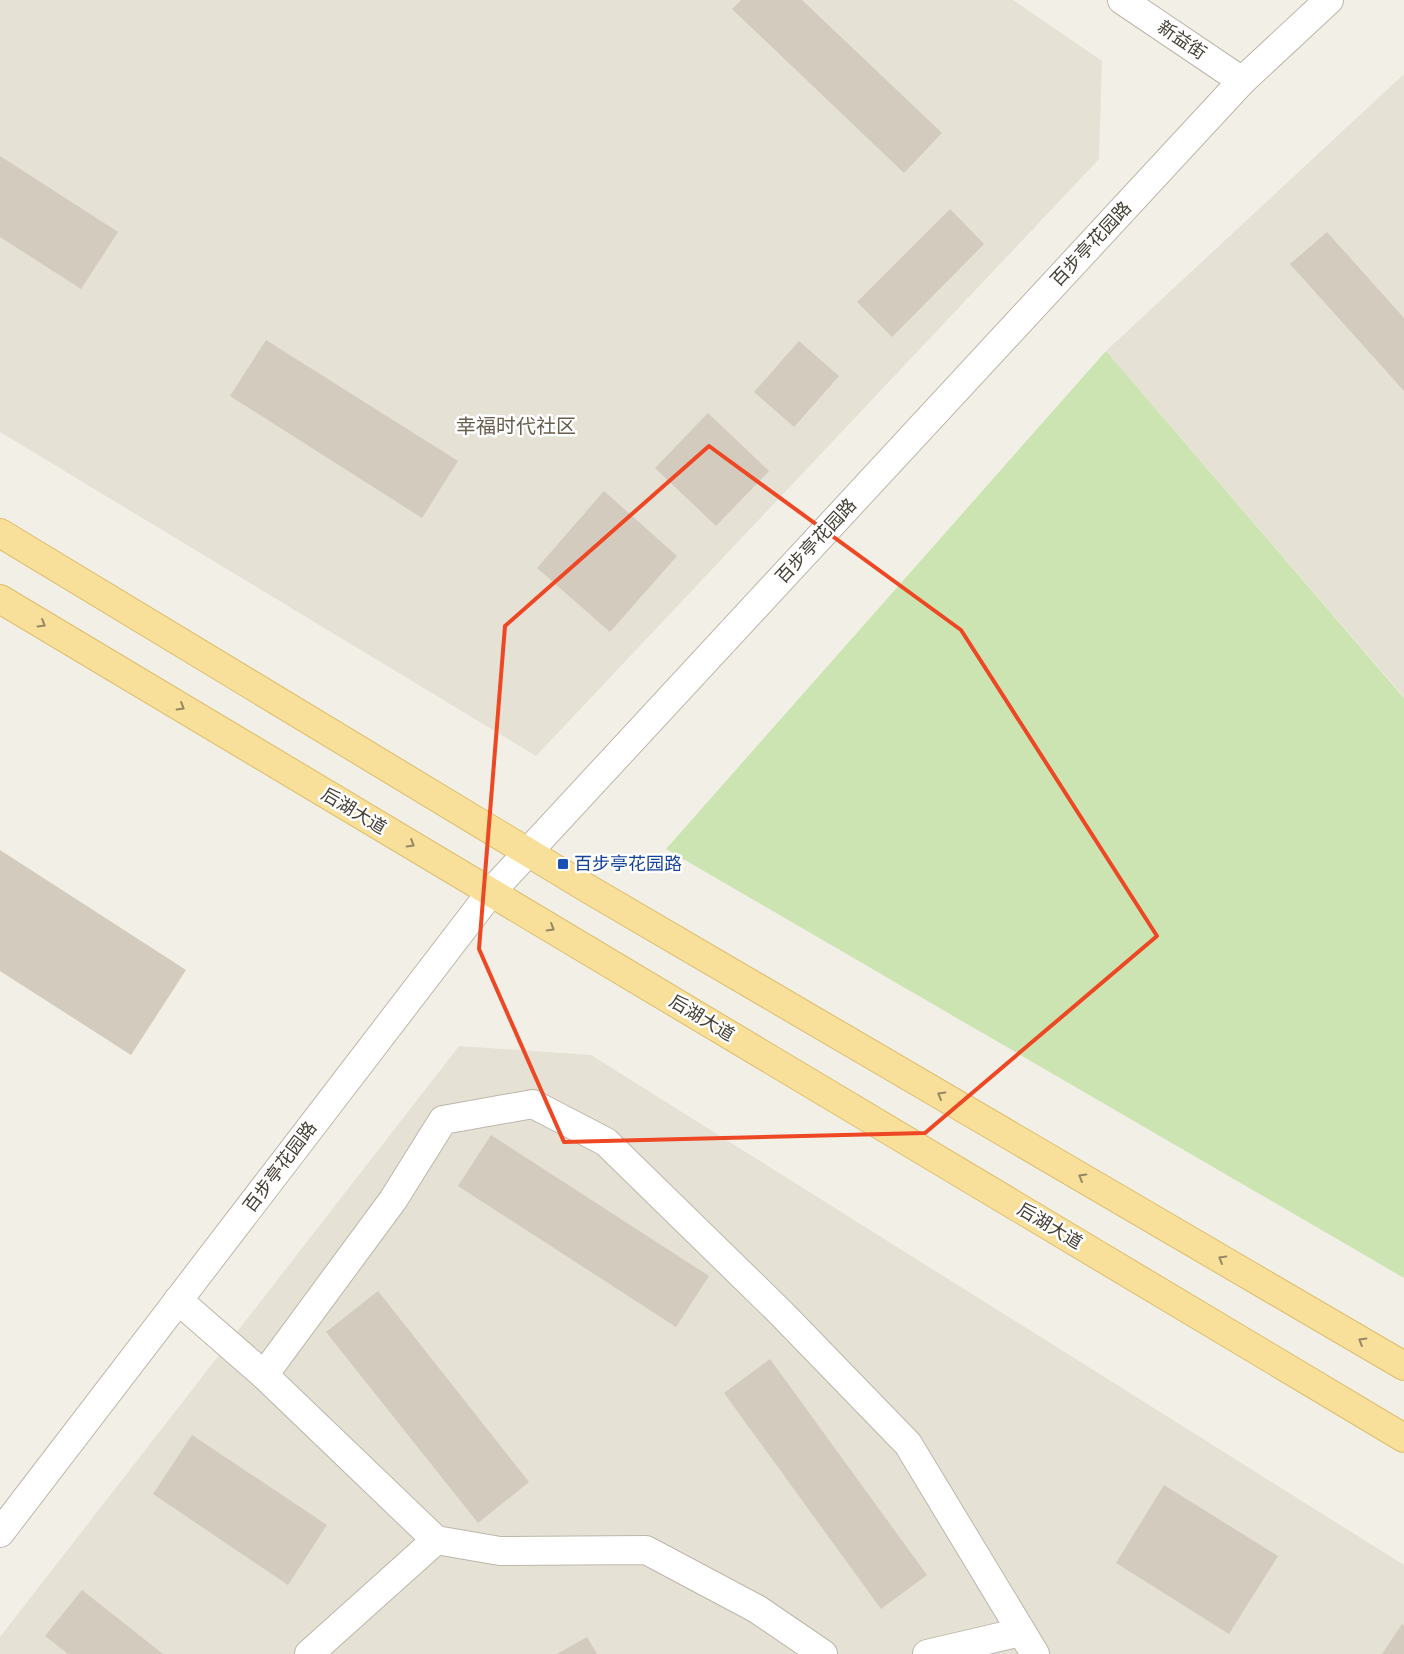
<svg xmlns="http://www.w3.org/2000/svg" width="1404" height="1654" viewBox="0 0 1404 1654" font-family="Jost,'Noto Sans SC',sans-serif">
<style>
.residential{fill:#e6e1d5}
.green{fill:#cce4b2}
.building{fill:#d3cbbd}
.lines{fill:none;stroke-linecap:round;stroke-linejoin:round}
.minor-casing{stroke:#bdb7aa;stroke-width:30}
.major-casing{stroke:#dcbd6b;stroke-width:30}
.minor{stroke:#fff;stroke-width:28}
.major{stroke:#f8e09a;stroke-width:28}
.oneway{stroke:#968863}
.marked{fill:none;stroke:#ed4724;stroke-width:4;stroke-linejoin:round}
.transit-dot{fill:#1a4fb4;stroke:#fff;stroke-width:2}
.labels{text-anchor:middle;stroke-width:5;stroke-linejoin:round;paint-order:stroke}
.street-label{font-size:18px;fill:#454036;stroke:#fff}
.transit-label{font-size:18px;fill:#164399;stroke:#fff;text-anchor:start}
.quarter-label{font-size:20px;fill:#675e4e;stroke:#fff}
</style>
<rect width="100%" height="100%" fill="#f2efe7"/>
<!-- residential -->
<g class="residential">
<polygon points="0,0 1013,0 1102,61 1099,159 536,756 0,432"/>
<polygon points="1404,74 1404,697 1106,351"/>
<polygon points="459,1046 591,1055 1404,1565 1404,1654 0,1654 0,1637"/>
</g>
<!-- green -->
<polygon class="green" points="1106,351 1404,698 1404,1278 666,849"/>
<!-- building -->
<g class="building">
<polygon points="741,0 802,0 942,133 904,173 732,9"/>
<polygon points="0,156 118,232 81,289 0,237"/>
<polygon points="950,209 984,244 892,337 857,302"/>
<polygon points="1327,232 1404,318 1404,391 1290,264"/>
<polygon points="266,340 458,461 422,518 230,396"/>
<polygon points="799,341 839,376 794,427 754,392"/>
<polygon points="708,413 769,471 716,526 655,468"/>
<polygon points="604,491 677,556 610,632 537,568"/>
<polygon points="0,850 186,970 131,1055 0,971"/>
<polygon points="491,1135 709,1276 676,1327 458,1186"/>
<polygon points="378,1291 529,1482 478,1523 326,1332"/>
<polygon points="770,1359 927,1575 881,1609 724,1393"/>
<polygon points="192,1435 327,1525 288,1585 153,1494"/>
<polygon points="1164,1485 1278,1556 1229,1634 1116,1563"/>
<polygon points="82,1590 163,1654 68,1654 45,1636"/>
<polygon points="1402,1624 1404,1626 1404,1654 1382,1654"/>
<polygon points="587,1637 597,1654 557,1654"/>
</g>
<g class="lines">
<!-- minor casing -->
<g class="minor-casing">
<g id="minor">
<polyline points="1122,0 1242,81"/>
<polyline points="178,1300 264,1375 393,1200 443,1120 533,1104 606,1142 781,1313 908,1444 1035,1654"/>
<polyline points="264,1375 436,1540 500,1551 646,1550 757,1609 823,1654"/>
<polyline points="0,1533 491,892 1242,81 1329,0"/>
<polyline points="309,1654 436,1540"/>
<polyline points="927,1654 1021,1632"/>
</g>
</g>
<!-- major casing -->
<g class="major-casing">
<g id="major">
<polyline points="0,533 592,891 1404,1366"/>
<polyline points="0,599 1404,1438"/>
</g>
</g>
<!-- minor -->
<use href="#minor" class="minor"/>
<!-- major -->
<use href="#major" class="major"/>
</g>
<!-- one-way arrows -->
<defs><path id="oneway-chevron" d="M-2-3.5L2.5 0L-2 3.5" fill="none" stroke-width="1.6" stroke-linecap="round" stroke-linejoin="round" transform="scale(1.25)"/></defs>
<g class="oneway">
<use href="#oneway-chevron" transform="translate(42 624) rotate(31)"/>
<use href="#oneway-chevron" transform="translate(181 707) rotate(31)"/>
<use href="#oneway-chevron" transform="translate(411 844) rotate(31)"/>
<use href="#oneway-chevron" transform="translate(551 928) rotate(31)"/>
<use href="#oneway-chevron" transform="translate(941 1095) rotate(-150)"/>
<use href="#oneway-chevron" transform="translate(1082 1177) rotate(-150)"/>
<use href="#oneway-chevron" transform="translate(1222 1259) rotate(-150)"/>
<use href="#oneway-chevron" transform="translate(1362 1341) rotate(-149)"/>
</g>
<!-- marked area -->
<path class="marked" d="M709,446l252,184 196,306 -232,197 -361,9 -85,-193 26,-323z"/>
<!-- markers -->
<rect class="transit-dot" x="557" y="858" width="12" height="12" rx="2.5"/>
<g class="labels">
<!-- street labels -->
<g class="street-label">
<text transform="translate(1182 40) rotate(34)" y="6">新益街</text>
<text transform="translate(1091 244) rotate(-47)" y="6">百步亭花园路</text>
<text transform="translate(816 541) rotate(-47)" y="6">百步亭花园路</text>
<text transform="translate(354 811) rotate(31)" y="6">后湖大道</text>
<text transform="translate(702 1018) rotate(31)" y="6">后湖大道</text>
<text transform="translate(280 1167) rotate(-53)" y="6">百步亭花园路</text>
<text transform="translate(1050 1226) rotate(31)" y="6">后湖大道</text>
</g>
<!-- transit labels -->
<g class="transit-label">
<text x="574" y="870">百步亭花园路</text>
</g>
<!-- quarter labels -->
<g class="quarter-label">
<text x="516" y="433">幸福时代社区</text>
</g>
</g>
</svg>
